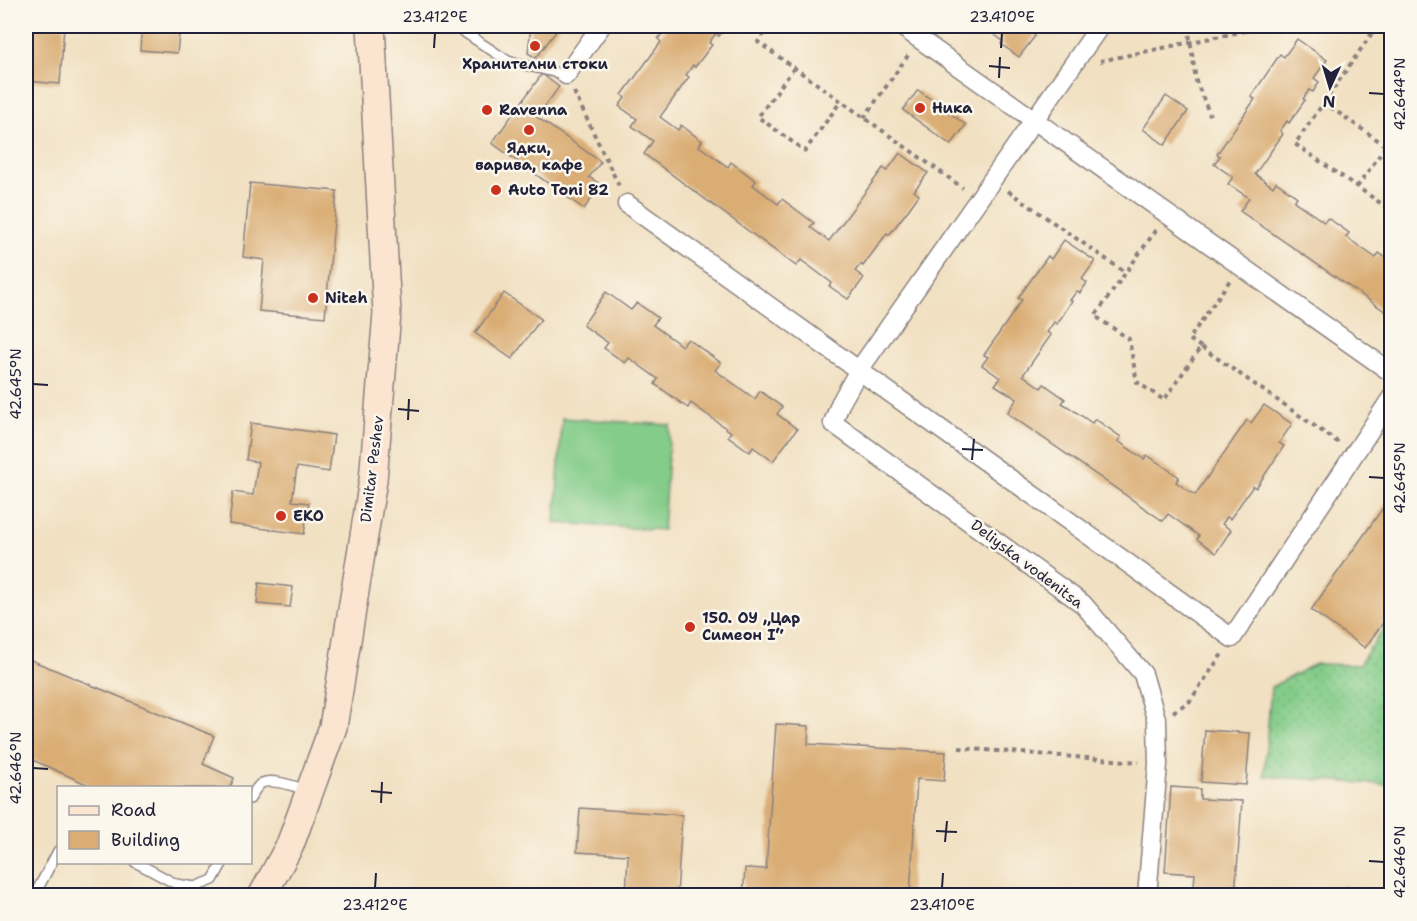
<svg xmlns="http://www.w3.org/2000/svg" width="1417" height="921" viewBox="0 0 1417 921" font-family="'Shantell Sans',sans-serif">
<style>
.grass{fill:url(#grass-dots);stroke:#537762;stroke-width:1.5}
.garden{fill:#84cc89;stroke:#537762;stroke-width:1.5}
.building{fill:#daad74}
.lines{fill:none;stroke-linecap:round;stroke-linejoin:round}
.lane-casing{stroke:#8a817e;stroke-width:12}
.street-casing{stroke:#8a817e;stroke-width:21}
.secondary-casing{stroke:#8a817e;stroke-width:30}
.path{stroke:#8a817e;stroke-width:4;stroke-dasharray:4.5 4.5;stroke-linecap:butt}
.lane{stroke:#fff;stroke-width:9}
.street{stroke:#fff;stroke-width:18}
.secondary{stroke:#fce5d0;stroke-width:27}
.ticks{fill:none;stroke:#22223b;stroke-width:2}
.poi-dot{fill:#c8321e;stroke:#fbf7ec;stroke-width:2}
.labels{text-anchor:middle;stroke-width:5;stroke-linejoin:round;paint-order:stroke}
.poi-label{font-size:15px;font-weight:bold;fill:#22223b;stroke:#fbf7ec;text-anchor:start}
.street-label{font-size:15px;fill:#22223b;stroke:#fbf7ec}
.neatline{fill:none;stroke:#22223b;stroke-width:2}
.ticks-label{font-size:15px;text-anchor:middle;fill:#22223b}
</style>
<defs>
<pattern id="grass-dots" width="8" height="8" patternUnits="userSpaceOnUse" patternTransform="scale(1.5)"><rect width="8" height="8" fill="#84cc89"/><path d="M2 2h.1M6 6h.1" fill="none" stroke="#72af77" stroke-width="1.8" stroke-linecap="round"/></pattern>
</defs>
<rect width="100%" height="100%" fill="#fbf7ec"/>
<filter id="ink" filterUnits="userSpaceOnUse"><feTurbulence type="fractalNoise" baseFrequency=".0167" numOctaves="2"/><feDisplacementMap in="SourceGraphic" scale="12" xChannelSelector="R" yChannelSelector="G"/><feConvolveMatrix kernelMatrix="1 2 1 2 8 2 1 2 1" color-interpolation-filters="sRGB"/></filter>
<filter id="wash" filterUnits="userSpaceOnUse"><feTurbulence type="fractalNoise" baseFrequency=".008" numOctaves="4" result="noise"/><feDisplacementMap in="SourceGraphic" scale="24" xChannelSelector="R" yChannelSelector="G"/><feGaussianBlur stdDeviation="1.35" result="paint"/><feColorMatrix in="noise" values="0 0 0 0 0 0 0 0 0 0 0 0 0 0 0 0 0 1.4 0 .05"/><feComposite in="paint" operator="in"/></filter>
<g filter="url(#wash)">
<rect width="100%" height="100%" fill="#f1e0c1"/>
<!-- grass -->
<polygon class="grass" points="1391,617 1391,785 1264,776 1271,687 1315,664 1359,665"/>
<!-- garden -->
<polygon class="garden" points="562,418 670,425 663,530 555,523"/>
<g id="blocks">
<!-- building -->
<g class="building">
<polygon points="26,26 64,26 60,84 26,81"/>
<polygon points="142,26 180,26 177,53 140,50"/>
<polygon points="474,26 487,26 488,28 481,31"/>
<polygon points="531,26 560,26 536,58 528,53"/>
<polygon points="668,26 726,27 719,36 716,33 709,43 712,45 695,67 693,65 686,75 689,77 660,117 678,130 681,125 702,141 699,146 728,167 731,162 756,181 753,185 778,204 782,199 814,223 810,227 829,241 883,168 887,171 900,153 928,173 914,191 919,195 909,209 889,235 887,233 863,266 861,264 855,271 864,278 848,299 829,286 832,283 801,260 796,266 644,154 653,141 632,126 637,119 619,106 625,98 622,95 661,42 658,39"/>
<polygon points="982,26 1030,26 1027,29 1035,36 1019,57 1001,44 1003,41"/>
<polygon points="1297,39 1327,60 1314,78 1319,82 1313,92 1309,90 1303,99 1305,100 1289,123 1287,121 1280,131 1283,134 1255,174 1273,187 1276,182 1297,197 1294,201 1324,222 1328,218 1349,233 1346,237 1376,258 1379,253 1392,262 1392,316 1240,211 1249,198 1228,184 1233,177 1214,164 1220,156 1217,154 1255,99 1251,97 1280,54 1284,57"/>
<polygon points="542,74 559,87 537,117 601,162 589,177 601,185 584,209 492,143"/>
<polygon points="918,90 966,125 951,145 903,110"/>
<polygon points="1166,96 1188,111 1165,145 1143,129"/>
<polygon points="250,183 337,191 325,317 259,311 264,260 243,257"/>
<polygon points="1064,240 1095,261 1082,279 1087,283 1080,293 1077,291 1070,300 1072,301 1057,324 1054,322 1047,332 1051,335 1023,375 1041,388 1044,384 1065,399 1062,403 1067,406 1092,423 1095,419 1121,437 1118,441 1144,459 1147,455 1179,477 1176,482 1195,495 1247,420 1251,423 1264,405 1292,424 1279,443 1284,446 1256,488 1253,486 1230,519 1227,517 1222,524 1231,530 1216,553 1197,539 1199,536 1168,514 1163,521 1007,413 1017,399 995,385 1000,378 982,365 988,357 984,355 1022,300 1018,298 1048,256 1051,259"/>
<polygon points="606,292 631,310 637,303 658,318 653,325 682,346 688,339 721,363 715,370 755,399 760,391 782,407 777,414 797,429 773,461 753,447 750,452 728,436 731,432 691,403 688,408 655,384 658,379 629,358 625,363 604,348 608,343 583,325"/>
<polygon points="504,293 541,319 512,359 475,333"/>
<polygon points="251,423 334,435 329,472 297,467 292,501 309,503 304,534 229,524 233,492 253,495 258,462 246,460"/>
<polygon points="1392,495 1392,610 1365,648 1311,610"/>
<polygon points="259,583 293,587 290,607 257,604"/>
<polygon points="26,658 214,736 203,764 234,778 230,788 95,788 26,757"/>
<polygon points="776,724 809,726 808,744 946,752 944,781 917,779 910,896 743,896 745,868 766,869"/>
<polygon points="1205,730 1250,733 1246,785 1201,782"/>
<polygon points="1171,787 1200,789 1200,799 1242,801 1235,896 1193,896 1195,874 1165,872"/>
<polygon points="580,808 682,815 677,896 626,896 628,855 577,852"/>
</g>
</g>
</g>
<g filter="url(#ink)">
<use href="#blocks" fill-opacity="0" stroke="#8a817e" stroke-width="1.5"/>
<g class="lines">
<!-- lane casing -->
<g class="lane-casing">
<g id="lane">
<polyline points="455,26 508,61 566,75"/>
<path d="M250,799c3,-5 6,-13 12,-16 11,-5 34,4 45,7"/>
<polyline points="135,862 176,884 195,887 213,880 223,862"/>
<polyline points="34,896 58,851"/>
</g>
</g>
<!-- street casing -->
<g class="street-casing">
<g id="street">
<polyline points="901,26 1392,373"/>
<polyline points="1100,26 859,370 840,404 833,423 1083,604 1143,674 1157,722 1158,764 1147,896"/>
<polyline points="566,75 601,26"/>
<polyline points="627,204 1232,638 1392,397"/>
</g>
</g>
<!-- secondary casing -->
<g class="secondary-casing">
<polyline id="secondary" points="262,896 290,845 333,727 373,480 387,313 371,26"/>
</g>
<!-- path -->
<g class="path">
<polyline points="770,26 758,42 963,188"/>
<polyline points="1188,26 1196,81 1210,115"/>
<polyline points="1377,26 1295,144 1392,211"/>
<polyline points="1100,61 1269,26"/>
<polyline points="794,68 758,117 805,151 841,101"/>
<polyline points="574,92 620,188"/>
<polyline points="1323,102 1392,150"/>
<polyline points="864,118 909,54"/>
<polyline points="1357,187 1386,146"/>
<polyline points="1008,191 1126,273"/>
<polyline points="1156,230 1095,316 1129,339 1137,382 1164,400 1201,347 1339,443"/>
<polyline points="1201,347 1189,339 1230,280"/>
<polyline points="1173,712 1190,701 1222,654"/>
<polyline points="959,748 1139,762"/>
<polyline points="1343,896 1344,888 1392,892"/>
</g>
<!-- lane -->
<use href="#lane" class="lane"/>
<!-- street -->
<use href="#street" class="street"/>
<!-- secondary -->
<use href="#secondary" class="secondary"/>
</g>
</g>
<!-- ticks -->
<path class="ticks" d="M434,48l1,-15M1001,48l1,-15M989,66l21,2M999,78l1,-21M1369,93l15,1M33,384l15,1M398,409l21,2M408,420l1,-21M962,449l21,1M972,460l2,-21M1369,477l15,1M33,768l15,1M371,791l21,2M381,803l1,-21M936,831l21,1M945,842l2,-21M1369,861l15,1M375,888l1,-15M942,888l1,-15"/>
<!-- markers -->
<g class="poi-dot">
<circle cx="535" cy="46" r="6"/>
<circle cx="920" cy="108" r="6"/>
<circle cx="487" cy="110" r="6"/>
<circle cx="529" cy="130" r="6"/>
<circle cx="496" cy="190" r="6"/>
<circle cx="313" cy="298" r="6"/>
<circle cx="281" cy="516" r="6"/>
<circle cx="690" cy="627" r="6"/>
</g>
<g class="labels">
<!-- poi labels -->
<g class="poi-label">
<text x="535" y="69" text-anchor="middle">Хранителни стоки</text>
<text x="932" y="113">Ника</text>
<text x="499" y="115">Ravenna</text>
<text x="529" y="153" text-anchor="middle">Ядки,<tspan x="529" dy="17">варива, кафе</tspan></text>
<text x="508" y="195">Auto Toni 82</text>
<text x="325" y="303">Niteh</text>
<text x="293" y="521">EKO</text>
<text x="702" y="623">150. ОУ „Цар<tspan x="702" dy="17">Симеон I“</tspan></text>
</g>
<!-- street labels -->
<g class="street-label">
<text transform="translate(372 469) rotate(-83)" y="5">Dimitar Peshev</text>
<text transform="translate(1027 564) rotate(37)" y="5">Deliyska vodenitsa</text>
</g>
</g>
<!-- margin -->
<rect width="1417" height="921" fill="none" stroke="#fbf7ec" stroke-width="66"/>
<!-- legend -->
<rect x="57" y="786" width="195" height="78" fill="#fbf7ec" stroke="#a4a2a5" stroke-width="1.5"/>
<rect x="69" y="806" width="30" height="9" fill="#fce5d0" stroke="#a4a2a5" stroke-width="1.5"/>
<text x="111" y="816" font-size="18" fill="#22223b">Road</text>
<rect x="69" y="831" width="30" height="18" fill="#daad74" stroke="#a4a2a5" stroke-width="1.5"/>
<text x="111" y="846" font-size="18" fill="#22223b">Building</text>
<!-- north arrow -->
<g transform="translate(1330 87) rotate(184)" stroke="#fbf7ec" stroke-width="4.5" paint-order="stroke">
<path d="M0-4.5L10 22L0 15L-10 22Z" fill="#22223b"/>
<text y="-9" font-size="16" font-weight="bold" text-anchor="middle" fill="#22223b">N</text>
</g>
<rect x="33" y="33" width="1351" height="855" class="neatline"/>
<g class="ticks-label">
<text x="435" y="22">23.412°E</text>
<text x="1002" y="22">23.410°E</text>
<text transform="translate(1400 94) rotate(-90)" y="5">42.644°N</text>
<text transform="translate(16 384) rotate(-90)" y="5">42.645°N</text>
<text transform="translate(1400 478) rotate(-90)" y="5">42.645°N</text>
<text transform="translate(16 768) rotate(-90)" y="5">42.646°N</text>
<text transform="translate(1400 862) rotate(-90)" y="5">42.646°N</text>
<text x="375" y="910">23.412°E</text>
<text x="942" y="910">23.410°E</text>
</g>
</svg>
